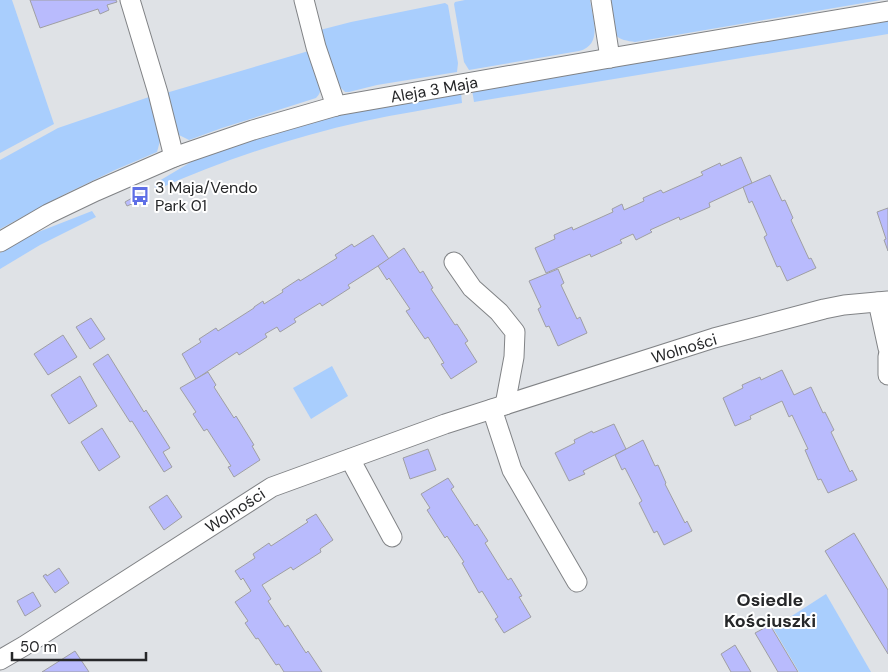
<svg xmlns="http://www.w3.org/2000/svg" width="888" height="672" viewBox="0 0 888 672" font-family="'DM Sans',sans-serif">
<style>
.green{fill:#a9cefd}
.building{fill:#b9bbfd;stroke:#9f9fa3}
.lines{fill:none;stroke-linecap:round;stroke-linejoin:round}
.minor-casing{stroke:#818386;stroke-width:21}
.minor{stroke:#fff;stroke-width:19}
.labels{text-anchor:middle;stroke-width:4;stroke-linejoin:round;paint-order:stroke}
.street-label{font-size:16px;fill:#262729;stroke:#fff}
.poi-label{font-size:16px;fill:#262729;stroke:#fff;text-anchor:start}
.neighbourhood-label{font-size:18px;font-weight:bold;fill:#262729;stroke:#fff}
</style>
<rect width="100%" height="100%" fill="#dfe2e6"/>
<!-- green -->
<g class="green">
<polygon points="0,0 12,0 54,124 0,153"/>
<path d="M465,0h125c3,18 13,45 -11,51l-110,19 -5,-8 -10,-58 1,-2z"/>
<path d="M607,0h274l-246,42c-7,-1 -16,-2 -20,-8 -3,-6 -6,-27 -8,-34z"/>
<polygon points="445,3 448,5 458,63 457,72 377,85 349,92 345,92 337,84 320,30 351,22"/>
<polygon points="888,20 888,34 474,102 472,90"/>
<path d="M312,50c4,15 16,37 4,48l-94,30 -33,12 -10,-5 -3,-5 -10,-37z"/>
<path d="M461,92l1,11c-32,6 -65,11 -97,18 -72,16 -142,39 -209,69l-2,-6 42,-25 87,-29 45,-12 55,-13z"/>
<polygon points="149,97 160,141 157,152 115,170 65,194 0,229 0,160 58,128"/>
<polygon points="92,211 96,217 40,245 0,269 0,253 28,236"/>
<polygon points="332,366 348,396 311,419 293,388"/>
<polygon points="826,594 871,672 799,672 773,628"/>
</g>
<!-- building -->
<g class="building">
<polygon points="30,0 116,0 117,2 107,5 109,10 100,14 98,9 40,28"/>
<polygon points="741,157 752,183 709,203 710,207 680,220 679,217 650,230 652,232 636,240 633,234 620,240 622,243 591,257 590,254 546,273 535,248 555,239 554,235 572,227 573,230 613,212 612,209 622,204 624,210 644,201 643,198 661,190 663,193 703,175 701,172 720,163 721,166"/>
<polygon points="770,175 782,201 785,200 793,218 791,220 809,259 811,258 816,268 787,281 780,266 777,267 764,237 767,235 752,201 749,203 743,187"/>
<polygon points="132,198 134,203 127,206 125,202"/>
<polygon points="888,208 888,251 884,240 886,239 877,212"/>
<polygon points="373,235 389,259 348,285 350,288 322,306 320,303 294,319 296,322 280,332 277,327 265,334 267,337 239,355 237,352 196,379 182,354 201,342 199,339 216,328 218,331 254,308 254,307 263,301 264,304 283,292 282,290 299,279 300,281 337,258 335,255 352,244 354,247"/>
<polygon points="404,248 420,273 423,271 433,288 431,289 455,325 457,324 468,341 465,343 477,362 451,379 441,364 444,363 428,337 425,339 406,311 410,309 389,278 387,280 378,266"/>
<polygon points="558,269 564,283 561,285 577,319 580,317 587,333 558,346 549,326 546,327 538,309 541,307 529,281"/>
<polygon points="91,318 105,339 90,349 76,327"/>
<polygon points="63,335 77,357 48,375 34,354"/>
<polygon points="108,354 144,412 146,410 170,448 163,452 172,467 164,472 132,421 130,422 93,364"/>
<polygon points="782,370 794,395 811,387 823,413 825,412 834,430 831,432 850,472 852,470 857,480 828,493 821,479 818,480 805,450 808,449 792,415 789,417 782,401 750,416 751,419 735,426 723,398 743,388 742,385 760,377 761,380"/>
<polygon points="208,372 216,385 214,387 234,418 236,416 254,445 252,446 260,460 234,477 228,467 231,466 207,429 204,431 193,414 196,412 180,388"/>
<polygon points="80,376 97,406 69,424 51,395"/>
<polygon points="614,424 626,449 583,471 585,474 569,481 555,453 575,443 574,440 592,431 593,433"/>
<polygon points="102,428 120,457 99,471 81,442"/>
<polygon points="643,440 655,466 658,465 666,483 665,484 685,523 687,521 692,531 664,545 657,531 654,533 639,503 642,501 625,468 622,470 615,455"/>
<polygon points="428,449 436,470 410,479 403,458"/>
<polygon points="448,478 454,487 451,489 475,526 477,524 488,541 485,543 508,580 511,578 522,596 519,597 531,617 504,633 495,619 498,617 482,591 479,593 462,563 464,562 447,536 445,538 427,510 430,508 421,494"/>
<polygon points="167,495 182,517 164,530 149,507"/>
<polygon points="316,514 333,540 320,549 321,552 293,570 291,567 262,585 271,599 268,601 285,627 288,625 306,653 308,651 322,672 284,672 279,664 276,665 258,638 256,639 245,623 248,621 235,602 251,591 243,578 241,580 235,571 255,558 253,554 269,543 271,546 308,522 306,520"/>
<polygon points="854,533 888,590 888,654 825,551"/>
<polygon points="59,568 69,583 55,593 43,576 46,574 47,576"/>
<polygon points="33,592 41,606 25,616 17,601"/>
<polygon points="770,625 798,672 778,672 755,633"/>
<polygon points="735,645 751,672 731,672 721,654"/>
<polygon points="75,651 89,672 42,672"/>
</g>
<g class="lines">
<!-- minor casing -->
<g class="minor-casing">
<g id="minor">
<polyline points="130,0 158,93 174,157"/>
<polyline points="304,0 316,47 336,106"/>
<polyline points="601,0 610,58"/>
<polyline points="0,242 48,214 96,191 174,157 253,130 336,106 610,58 888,11"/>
<polyline points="454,262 472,288 499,312 515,332 514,357 505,405"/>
<polyline points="878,302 888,348"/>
<polyline points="888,356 888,375"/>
<polyline points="492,409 512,470 577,582"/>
<polyline points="350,459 392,537"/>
<polyline points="0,660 24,646 272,487 445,424 714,338 824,309 844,305 888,301"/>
</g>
</g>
<!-- minor -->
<use href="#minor" class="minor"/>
</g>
<!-- icons -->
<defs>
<g id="bus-bare" transform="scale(1.5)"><path d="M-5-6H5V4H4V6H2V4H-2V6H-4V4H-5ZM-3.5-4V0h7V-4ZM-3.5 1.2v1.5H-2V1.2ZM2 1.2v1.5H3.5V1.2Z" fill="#5e6fe6" stroke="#fff" stroke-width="2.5" paint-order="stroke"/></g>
</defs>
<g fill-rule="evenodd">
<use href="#bus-bare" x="140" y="196"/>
</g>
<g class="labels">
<!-- street labels -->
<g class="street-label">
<text transform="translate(434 89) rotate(-10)" y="6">Aleja 3 Maja</text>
<text transform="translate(684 348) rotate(-17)" y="6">Wolności</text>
<text transform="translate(235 510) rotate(-33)" y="6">Wolności</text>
</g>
<!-- poi labels -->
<g class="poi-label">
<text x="155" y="193">3 Maja/Vendo<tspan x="155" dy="18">Park 01</tspan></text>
</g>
<!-- neighbourhood labels -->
<g class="neighbourhood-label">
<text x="770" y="606">Osiedle<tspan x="770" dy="21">Kościuszki</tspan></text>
</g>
</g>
<!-- scale -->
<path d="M12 652v8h134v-8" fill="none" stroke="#262729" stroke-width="2.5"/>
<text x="20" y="652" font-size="15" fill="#262729" stroke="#ffffff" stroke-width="4" paint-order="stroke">50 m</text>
</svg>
